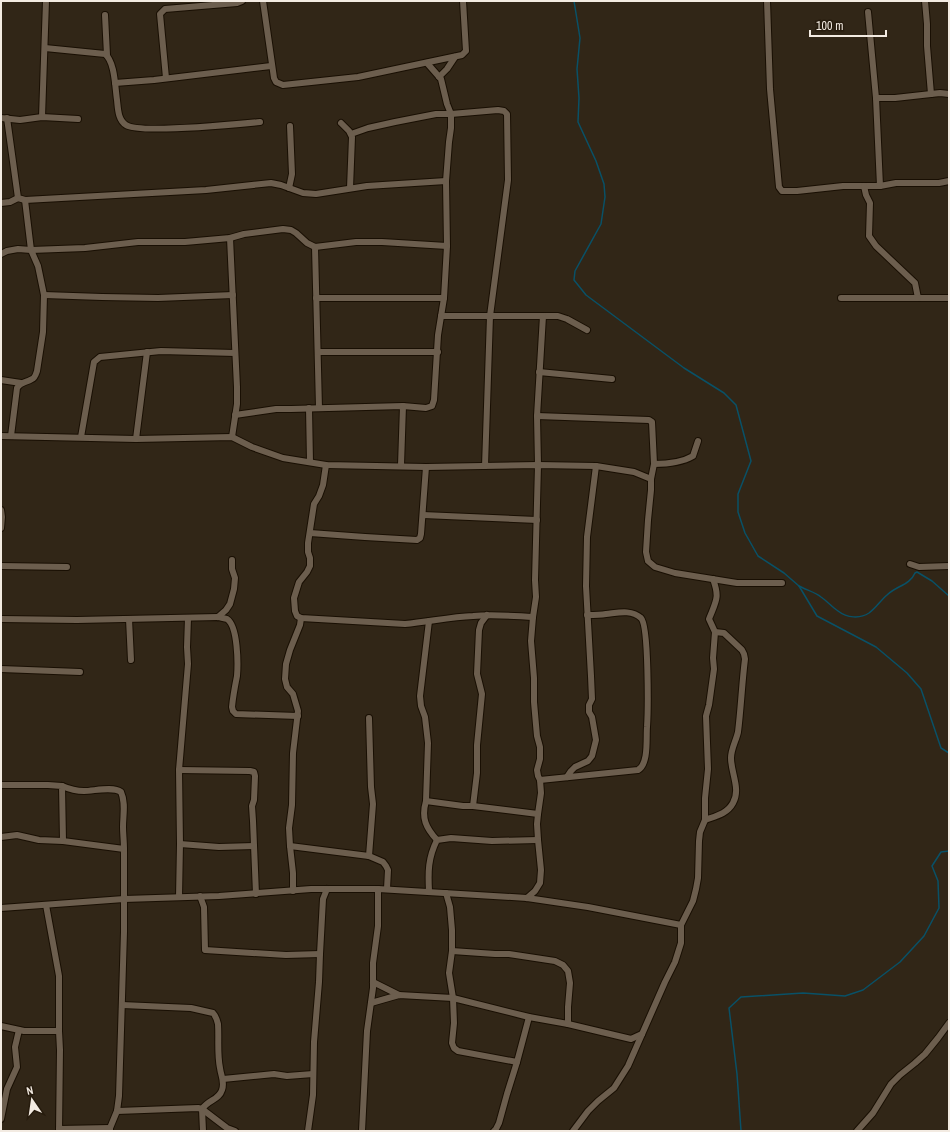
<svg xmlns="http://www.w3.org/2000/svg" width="950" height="1132" viewBox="0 0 950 1132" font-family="'Archivo Narrow',sans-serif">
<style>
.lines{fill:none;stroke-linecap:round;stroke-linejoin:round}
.stream{stroke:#095167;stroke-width:1.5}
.minor-casing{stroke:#190f03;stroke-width:8}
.minor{stroke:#6c5e4e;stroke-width:6}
</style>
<rect width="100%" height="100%" fill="#312617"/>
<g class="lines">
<!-- stream -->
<g class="stream">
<polyline points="574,1 580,38 577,69 579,98 578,122 596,161 604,184 605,197 601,224 575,271 574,280 586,295 684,368 724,393 736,405 751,461 738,494 738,512 745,533 758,556 784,573 799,586 817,616 876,647 907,673 921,689 941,748 949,753"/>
<path d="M799,586c7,4 16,6 22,11 6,4 11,10 17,14 9,7 22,8 31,2 7,-5 12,-13 18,-18 9,-9 23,-10 28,-22l2,-1 15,9 17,15"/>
<polyline points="741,1131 737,1074 729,1008 741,997 803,993 845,996 863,990 900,962 924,936 939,908 938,881 932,866 941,852 949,851"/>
</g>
<!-- minor casing -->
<g class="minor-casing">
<g id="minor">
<polyline points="263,1 274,78 276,82 283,85 358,77 462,55 466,51 463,1"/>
<polyline points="767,1 770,89 779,187 782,191 797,191 843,186 880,186 896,183 939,183 949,181"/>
<polyline points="925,1 927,24 927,46 931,94"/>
<polyline points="868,12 876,98 880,186"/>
<polyline points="105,15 107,55"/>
<path d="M45,48l60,6c10,8 10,33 12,46 1,9 1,20 9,25 13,9 113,-1 134,-3"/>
<polyline points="439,77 447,69 455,57"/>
<polyline points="166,78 160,14 165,9 237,3 242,1"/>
<polyline points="115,83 154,80 271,66"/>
<polyline points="876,98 895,98 940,93 949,94"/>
<polyline points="42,117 46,1"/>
<polyline points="1,118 20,120 42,117 78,119"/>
<polyline points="7,118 18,198 25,200 206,190 271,183 281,185 303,193 316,194 367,186 446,181"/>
<polyline points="341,123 349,131 352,137 350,188"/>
<polyline points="351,134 368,128 395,122 436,114 451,114 498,110 504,111 507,114 508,180 490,316 485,466"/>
<polyline points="864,186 866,195 870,203 869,236 876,246 915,283 918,298 949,298"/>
<polyline points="289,188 292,174 290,126"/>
<polyline points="1,203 10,202 18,198"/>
<polyline points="230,238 237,387 237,404 232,437"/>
<polyline points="315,247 319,408"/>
<polyline points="1,254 7,251 18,249 31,250 85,248 138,242 185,242 230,238 244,234 283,229 291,230 296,233 307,243 315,247 356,242 382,242 447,246"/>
<polyline points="44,295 102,297 158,298 233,295"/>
<polyline points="316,298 444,298"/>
<polyline points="841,298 918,298"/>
<polyline points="441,316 558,316 567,319 587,330"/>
<polyline points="318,352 438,352"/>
<polyline points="539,372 612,379"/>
<polyline points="1,380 21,383"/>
<polyline points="309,408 310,462"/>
<polyline points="235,415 276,409 291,409 403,406 426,408 432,406 434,400 438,335 444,298 447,246 446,181 449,142 451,128 451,114 447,104 441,79 427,63"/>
<polyline points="537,416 649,420 652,422 654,464 651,479 651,490 648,520 646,552 648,561 655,567 675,573 737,583 782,583"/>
<polyline points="1,436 136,439 232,437 252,447 283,458 326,465 426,467 538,465 596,466 634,472 651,479"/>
<path d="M11,436l6,-48c4,-7 9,-5 15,-9 3,-1 4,-5 5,-8l6,-39 1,-37 -6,-29 -7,-16 -6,-50"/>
<polyline points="81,437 94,362 100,357 161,351 235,353"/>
<polyline points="136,439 147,352"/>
<path d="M654,464c14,0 27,-1 39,-8l5,-15"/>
<path d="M326,465l-3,20 -4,11 -5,8 -6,39v9l2,6v8l-3,6 -8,10 -5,16 1,13 2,5 4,2 104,6c23,-2 45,-7 68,-8 20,-2 40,0 60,1"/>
<polyline points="401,465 403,406"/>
<polyline points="1,510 2,517 1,528"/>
<polyline points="423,515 537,520"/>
<polyline points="310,533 365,537 417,540 420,538 421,534 426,467"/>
<polyline points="910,564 919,567 949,566"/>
<polyline points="1,566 67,567"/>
<polyline points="218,617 226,610 230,604 234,589 235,578 232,569 232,560"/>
<path d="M1,619l76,1 141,-3c3,1 7,1 9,2 11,7 11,45 10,57 -2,10 -4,20 -5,31l1,4 3,3 62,2"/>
<polyline points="129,619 131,660"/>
<path d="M429,621l-9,75 1,10 4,11 3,26 -2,58c-5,17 0,27 11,39"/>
<polyline points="1,669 80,672"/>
<polyline points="369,718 371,787 373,804 369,856"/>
<polyline points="179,770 250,771 254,772 255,776 254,800 252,806 253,821 256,894"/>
<polyline points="567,777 571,771 575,767 588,761 592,756 596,740 592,717 589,712 589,705 592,699 591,676 586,586 587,537 596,466"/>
<path d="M540,780l98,-10c11,-6 8,-32 9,-43 1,-15 2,-101 -6,-109 -10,-9 -24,-5 -35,-4 -6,1 -12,1 -19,1"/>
<polyline points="1,785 48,785 62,786 63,841 124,849 124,932 119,1096 117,1111 110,1128 110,1131"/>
<path d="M62,786c7,3 14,5 22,5 10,0 29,-5 37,1 5,11 2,23 2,35 0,7 1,14 1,22"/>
<polyline points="426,801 463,806 473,806 538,814"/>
<polyline points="473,806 477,773 477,745 482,694 477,674 479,630 481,623 487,615"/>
<path d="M705,820c11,-4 22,-6 28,-17 8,-14 -2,-30 -2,-45 0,-9 5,-17 7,-26 3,-24 4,-49 7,-73l-1,-5 -2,-4 -18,-17 -9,-1"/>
<polyline points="1,837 17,835 39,840 63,841"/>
<polyline points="180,844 219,847 254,846"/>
<polyline points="290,846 369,856 383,862 386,866 388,870 387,889"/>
<polyline points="293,891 293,873 290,846 289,828 292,805 293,753 298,711 293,694 287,687 285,679 286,664 290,650 300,625 301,618"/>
<path d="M429,891c-1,-19 -1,-33 8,-51l14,-2 41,3 46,-1"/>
<polyline points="446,893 450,907 452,930 452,951 449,973 453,998 454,1023 452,1043 454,1048 458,1051 517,1062"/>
<polyline points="200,896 204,907 205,950 286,955 320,954"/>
<polyline points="179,897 180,844 179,770 188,664 187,647 188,618"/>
<polyline points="527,898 535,891 540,883 541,870 538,840 537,824 538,814 541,793 540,780 538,776 537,770 540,759 540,747 537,736 534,702 534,678 531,641 533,617 536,597 535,580 538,465 537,416 543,316"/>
<polyline points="46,905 59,976 59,1031 60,1050 59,1131"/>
<polyline points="1,908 124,899 219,896 311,889 378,889 527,898 588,907 681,925"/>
<polyline points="452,951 495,954 509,954 555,961 563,965 568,971 570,983 568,1007 568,1024"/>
<polyline points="373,982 399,995"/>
<polyline points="371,1003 399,995 453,998 529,1017 568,1024 631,1039 642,1034"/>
<path d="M122,1005l69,3 22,5c3,3 4,7 5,11 1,15 -1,30 2,44 1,8 5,14 2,22 -3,10 -13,9 -20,19l25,19 8,3"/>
<polyline points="1,1026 24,1031 59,1031"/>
<polyline points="223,1079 274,1074 287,1076 313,1074"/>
<polyline points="117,1111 198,1108 202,1109 203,1131"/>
<polyline points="1,1119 7,1089 17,1067 15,1047 19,1030"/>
<polyline points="59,1129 110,1128"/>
<polyline points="308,1131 313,1095 314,1042 319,982 320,954 323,899 327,889"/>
<polyline points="362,1131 367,1031 373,988 373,963 378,926 378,889"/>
<polyline points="494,1131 496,1129 499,1123 507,1094 517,1062 529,1017"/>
<path d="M573,1131l15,-20 10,-10 16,-13 14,-22 37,-84 10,-20 6,-19v-18l12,-24 3,-12 2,-11 1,-37 1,-9 5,-12v-22l3,-29 -2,-53 3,-11 5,-36 -1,-11 2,-26 -6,-13c7,-18 11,-21 4,-40"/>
<polyline points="857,1131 873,1113 891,1084 900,1075 915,1063 925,1054 938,1038 949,1023"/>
</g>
</g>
<!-- minor -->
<use href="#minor" class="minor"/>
</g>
<!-- border -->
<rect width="950" height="1132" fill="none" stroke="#f3ebe2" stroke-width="4"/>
<!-- north arrow -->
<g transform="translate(32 1100) rotate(347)" stroke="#271c0e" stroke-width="3" paint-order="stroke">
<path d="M0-3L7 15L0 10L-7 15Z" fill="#f3ebe2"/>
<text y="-6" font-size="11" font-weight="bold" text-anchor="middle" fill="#f3ebe2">N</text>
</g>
<!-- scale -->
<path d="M810 30v6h76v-6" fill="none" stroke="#f3ebe2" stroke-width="2"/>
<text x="816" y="30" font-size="12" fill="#f3ebe2" stroke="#271c0e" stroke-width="3" paint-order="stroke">100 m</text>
</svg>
